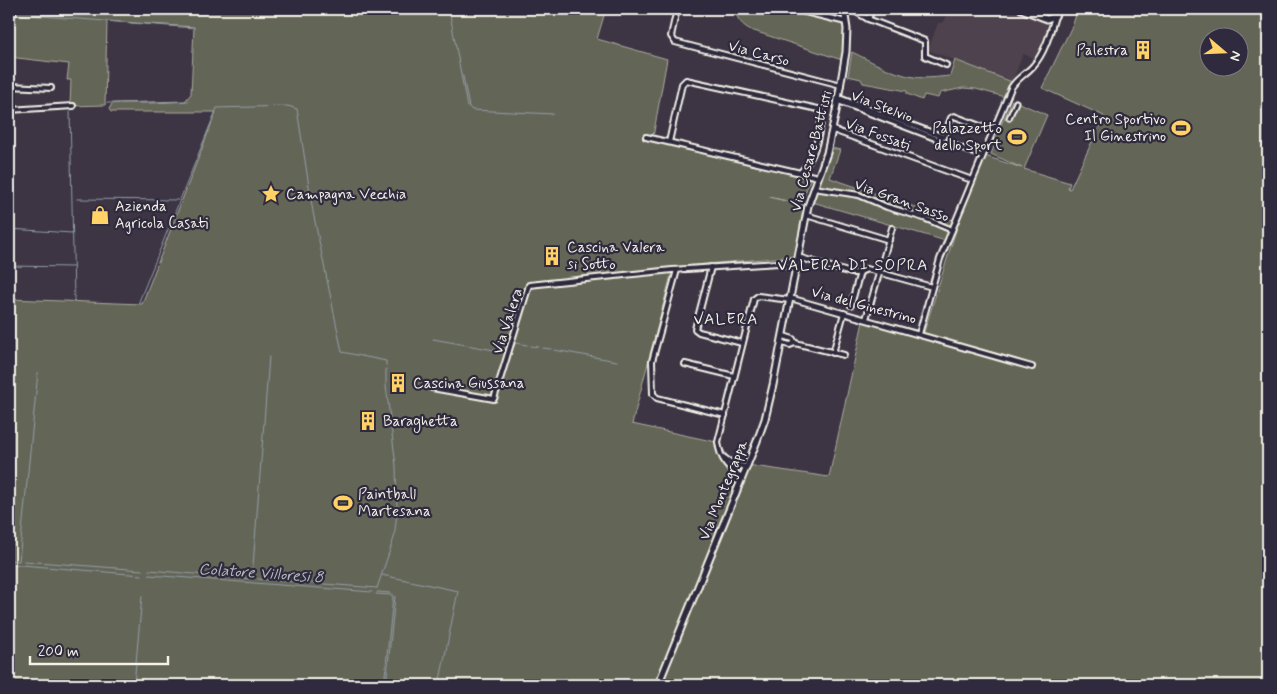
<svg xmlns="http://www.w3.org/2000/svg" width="1277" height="694" viewBox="0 0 1277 694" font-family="Mynerve,sans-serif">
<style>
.built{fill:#4e424d}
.green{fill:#646557;stroke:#acaba0;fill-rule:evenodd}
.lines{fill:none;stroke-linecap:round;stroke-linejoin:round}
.stream{stroke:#939ea8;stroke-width:1}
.pedestrian-casing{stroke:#f4f1e8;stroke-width:7}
.minor-casing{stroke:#f4f1e8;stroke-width:8}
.tertiary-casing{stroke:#f4f1e8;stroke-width:9}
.pedestrian{stroke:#2f2a3d;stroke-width:3}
.minor{stroke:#2f2a3d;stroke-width:4}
.tertiary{stroke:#2f2a3d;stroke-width:5}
.labels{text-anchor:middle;stroke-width:4.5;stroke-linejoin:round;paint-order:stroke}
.poi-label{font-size:15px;fill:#f4f1e8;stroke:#2f2a3d;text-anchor:start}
.street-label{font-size:15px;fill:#f4f1e8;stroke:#2f2a3d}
.neighbourhood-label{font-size:16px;letter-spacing:1px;fill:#f4f1e8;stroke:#2f2a3d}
.water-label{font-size:16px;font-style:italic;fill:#b3b9bd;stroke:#2f2a3d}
</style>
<rect width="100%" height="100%" fill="#3d3544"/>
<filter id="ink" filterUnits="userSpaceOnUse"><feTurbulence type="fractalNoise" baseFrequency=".02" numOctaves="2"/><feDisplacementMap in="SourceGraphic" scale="10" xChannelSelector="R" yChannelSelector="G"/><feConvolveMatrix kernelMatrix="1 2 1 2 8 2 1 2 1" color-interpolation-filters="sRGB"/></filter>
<g filter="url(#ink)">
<!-- built -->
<polygon class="built" points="949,9 1008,9 1046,23 1048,28 1035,58 1023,54 1012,82 928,50 938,23 943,23"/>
<!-- green -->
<g class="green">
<path d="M9,9h597l-9,30 70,20 -14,78 158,40 -10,27 -32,-7 38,9 -7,21 -4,29 -123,11 -41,157 89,19c3,10 8,17 19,21l89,13 35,-160 60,15 34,-108 27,-68 37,12 -31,-14 4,-10 -2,-1 19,-43 35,15 -23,54 46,14 -2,5 2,1 34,-73 -62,-28 31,-64 5,-15h190v676h-1259v-386l133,5 74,-192h-105l-2,-3 3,-5 5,-1 68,-2 6,-7 3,-67 -87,-6 -2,84 -35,1 1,-26h-4l2,-16 -60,-7zM1210,38h30v30h-30z"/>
<path d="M735,9h56l54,14 -3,37 -91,-30c-9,-5 -14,-10 -16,-21z"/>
<path d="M852,52c19,9 41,22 62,25 12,2 24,0 36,-1l5,-16 57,22 -7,15 -29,-8 -13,-1 -23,5 -2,5 -14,-3 -2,5 -15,-6v-3l-44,-8 -2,-4 -13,-3z"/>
<polygon points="828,147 840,150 830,178 953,220 946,241 809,201"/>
</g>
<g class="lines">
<!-- stream -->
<g class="stream">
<polyline points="449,9 467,107"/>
<polyline points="15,14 194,28"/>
<polyline points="9,15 11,9"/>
<polyline points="463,76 469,107 472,110 553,114"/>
<polyline points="107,103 153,103 189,101"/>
<polyline points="70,110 74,299"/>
<polyline points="77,199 178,200"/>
<polyline points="9,229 72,233"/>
<polyline points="9,266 73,267"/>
<polyline points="138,304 217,108 288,106 297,109 313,212 342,352 386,361 386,365"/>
<polyline points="433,339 505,352 507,345"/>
<polyline points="515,343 527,345"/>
<polyline points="531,346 539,347"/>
<polyline points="514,347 515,344"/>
<polyline points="543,348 551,349"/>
<polyline points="554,350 617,361"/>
<polyline points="9,560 19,561 38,372"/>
<polyline points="24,561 142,570"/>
<polyline points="9,564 142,575"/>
<polyline points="149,570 252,579 269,357"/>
<polyline points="149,575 372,592"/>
<polyline points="382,575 458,591 439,685"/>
<polyline points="258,579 377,588"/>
<polyline points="377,588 394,538 397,513 396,466 386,386 386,369"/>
<polyline points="377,592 391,593 395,596 386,685"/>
<polyline points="376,594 391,595 393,597 384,685"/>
<polyline points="9,674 9,685"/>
<polyline points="134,685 142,596"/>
</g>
<!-- pedestrian casing -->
<g class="pedestrian-casing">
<polyline id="pedestrian" points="1009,118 1016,102"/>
</g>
<!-- minor casing -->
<g class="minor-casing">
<g id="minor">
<polyline points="677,9 671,36 675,42 841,85"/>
<polyline points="793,9 846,22"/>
<polyline points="851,9 868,19 925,41 925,56 946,65"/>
<polyline points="868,19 872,9"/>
<polyline points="9,24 14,9"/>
<polyline points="9,86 51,88"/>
<polyline points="839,98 944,137 951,118 954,116 993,131"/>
<polyline points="838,101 982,156"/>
<polyline points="9,110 73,106"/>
<polyline points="833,130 972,180"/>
<polyline points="646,137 818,177"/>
<path d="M669,142l13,-58 4,-4 132,29 3,3 1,4c-4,22 -6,40 -22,57"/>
<polyline points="814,188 859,195 887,207 924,218 952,230"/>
<polyline points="806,215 889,240"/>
<polyline points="798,257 851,273 858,273 867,269 932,287"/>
<polyline points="778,263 795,269"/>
<polyline points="711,267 695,329 699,332 742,343"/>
<polyline points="677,270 652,361 653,394 657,398 725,415"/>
<polyline points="790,298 1032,367"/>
<polyline points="851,305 860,272"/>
<polyline points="866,319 892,228"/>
<path d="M919,334l21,-75 71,-171c5,-9 15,-14 22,-22 12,-13 17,-33 22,-50"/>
<polyline points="782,343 790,345 795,343 793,339 784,336"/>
<polyline points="795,343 844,355"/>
<polyline points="833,353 844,313"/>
<polyline points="685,364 734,376"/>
<polyline points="432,388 494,399 529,285 672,270 778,263 798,260"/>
<polyline points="723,457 733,464 746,467"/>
<path d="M742,477c-14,-8 -22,-18 -24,-35l36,-143 4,-3 32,4"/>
</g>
</g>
<!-- tertiary casing -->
<g class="tertiary-casing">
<g id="tertiary">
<polyline points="1021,9 1047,19 1055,16 1059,9"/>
<polyline points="658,685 757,441 765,419 773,385 808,206 827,153 836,111 846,52 847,29 844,9"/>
</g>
</g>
<!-- pedestrian -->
<use href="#pedestrian" class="pedestrian"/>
<!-- minor -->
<use href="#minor" class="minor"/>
<!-- tertiary -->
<use href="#tertiary" class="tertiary"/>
</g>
</g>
<!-- icons -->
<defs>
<g id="building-bare" transform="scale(1.5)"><path d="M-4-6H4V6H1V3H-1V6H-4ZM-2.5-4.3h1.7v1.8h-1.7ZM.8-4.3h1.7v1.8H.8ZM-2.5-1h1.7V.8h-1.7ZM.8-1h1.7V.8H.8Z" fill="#ffd166" stroke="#2f2a3d" stroke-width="2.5" paint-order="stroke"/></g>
<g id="stadium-bare" transform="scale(1.5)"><path d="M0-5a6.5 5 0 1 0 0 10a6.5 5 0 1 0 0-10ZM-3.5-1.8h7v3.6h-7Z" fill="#ffd166" stroke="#2f2a3d" stroke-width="2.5" paint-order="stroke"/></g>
<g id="sight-bare" transform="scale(1.5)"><path d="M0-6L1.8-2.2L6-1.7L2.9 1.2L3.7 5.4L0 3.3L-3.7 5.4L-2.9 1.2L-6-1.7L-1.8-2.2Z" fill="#ffd166" stroke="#2f2a3d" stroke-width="2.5" paint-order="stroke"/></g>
<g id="shop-bare" transform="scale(1.5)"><path d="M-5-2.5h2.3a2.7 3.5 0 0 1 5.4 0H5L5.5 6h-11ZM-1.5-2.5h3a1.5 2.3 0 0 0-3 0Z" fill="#ffd166" stroke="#2f2a3d" stroke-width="2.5" paint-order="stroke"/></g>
</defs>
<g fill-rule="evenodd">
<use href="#building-bare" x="1143" y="50"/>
<use href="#stadium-bare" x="1181" y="128"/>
<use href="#stadium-bare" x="1017" y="137"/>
<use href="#sight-bare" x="271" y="194"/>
<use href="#shop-bare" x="100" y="215"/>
<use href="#building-bare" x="552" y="256"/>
<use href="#building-bare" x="398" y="383"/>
<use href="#building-bare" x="368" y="421"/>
<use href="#stadium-bare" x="343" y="503"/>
</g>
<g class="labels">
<!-- poi labels -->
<g class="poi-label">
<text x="1128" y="55" text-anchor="end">Palestra</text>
<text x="1166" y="124" text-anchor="end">Centro Sportivo<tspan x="1166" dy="17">Il Ginestrino</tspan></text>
<text x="1002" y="133" text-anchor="end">Palazzetto<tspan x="1002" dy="17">dello Sport</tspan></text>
<text x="286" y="199">Campagna Vecchia</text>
<text x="115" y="211">Azienda<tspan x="115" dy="17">Agricola Casati</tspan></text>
<text x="567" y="252">Cascina Valera<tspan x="567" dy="17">si Sotto</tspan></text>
<text x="413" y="388">Cascina Giussana</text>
<text x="383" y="426">Baraghetta</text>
<text x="358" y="499">Paintball<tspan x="358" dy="17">Martesana</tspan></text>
</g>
<!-- street labels -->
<g class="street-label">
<text transform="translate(759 53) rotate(15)" y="5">Via Carso</text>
<text transform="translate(882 106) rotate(21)" y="5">Via Stelvio</text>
<text transform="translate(878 134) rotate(20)" y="5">Via Fossati</text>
<text transform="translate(811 151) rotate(-75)" y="5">Via Cesare Battisti</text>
<text transform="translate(902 200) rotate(20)" y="5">Via Gran Sasso</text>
<text transform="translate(864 305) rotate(15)" y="5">Via del Ginestrino</text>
<text transform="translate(507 321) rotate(-72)" y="5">Via Valera</text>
<text transform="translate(723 490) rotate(-68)" y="5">Via Montegrappa</text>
</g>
<!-- neighbourhood labels -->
<g class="neighbourhood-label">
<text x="853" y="270">VALERA DI SOPRA</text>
<text x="726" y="324">VALERA</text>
</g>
<!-- water labels -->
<g class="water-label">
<text transform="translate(261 572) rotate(4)" y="6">Colatore Villoresi 8</text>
</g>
</g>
<!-- margin -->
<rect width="1277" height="694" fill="none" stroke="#2f2a3d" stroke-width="30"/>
<rect x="15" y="15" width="1247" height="664" fill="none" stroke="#f4f1e8" stroke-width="2" filter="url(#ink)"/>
<!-- north arrow -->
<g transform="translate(1224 52) rotate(109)"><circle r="24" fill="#2f2a3d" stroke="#7e7a81"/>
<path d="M0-4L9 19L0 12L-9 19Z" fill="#ffd166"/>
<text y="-8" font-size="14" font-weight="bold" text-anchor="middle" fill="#f4f1e8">N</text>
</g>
<!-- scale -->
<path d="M30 656v8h138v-8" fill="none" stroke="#f4f1e8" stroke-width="2.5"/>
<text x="38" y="656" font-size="15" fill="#f4f1e8" stroke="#2f2a3d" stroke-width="4" paint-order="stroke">200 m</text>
</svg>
